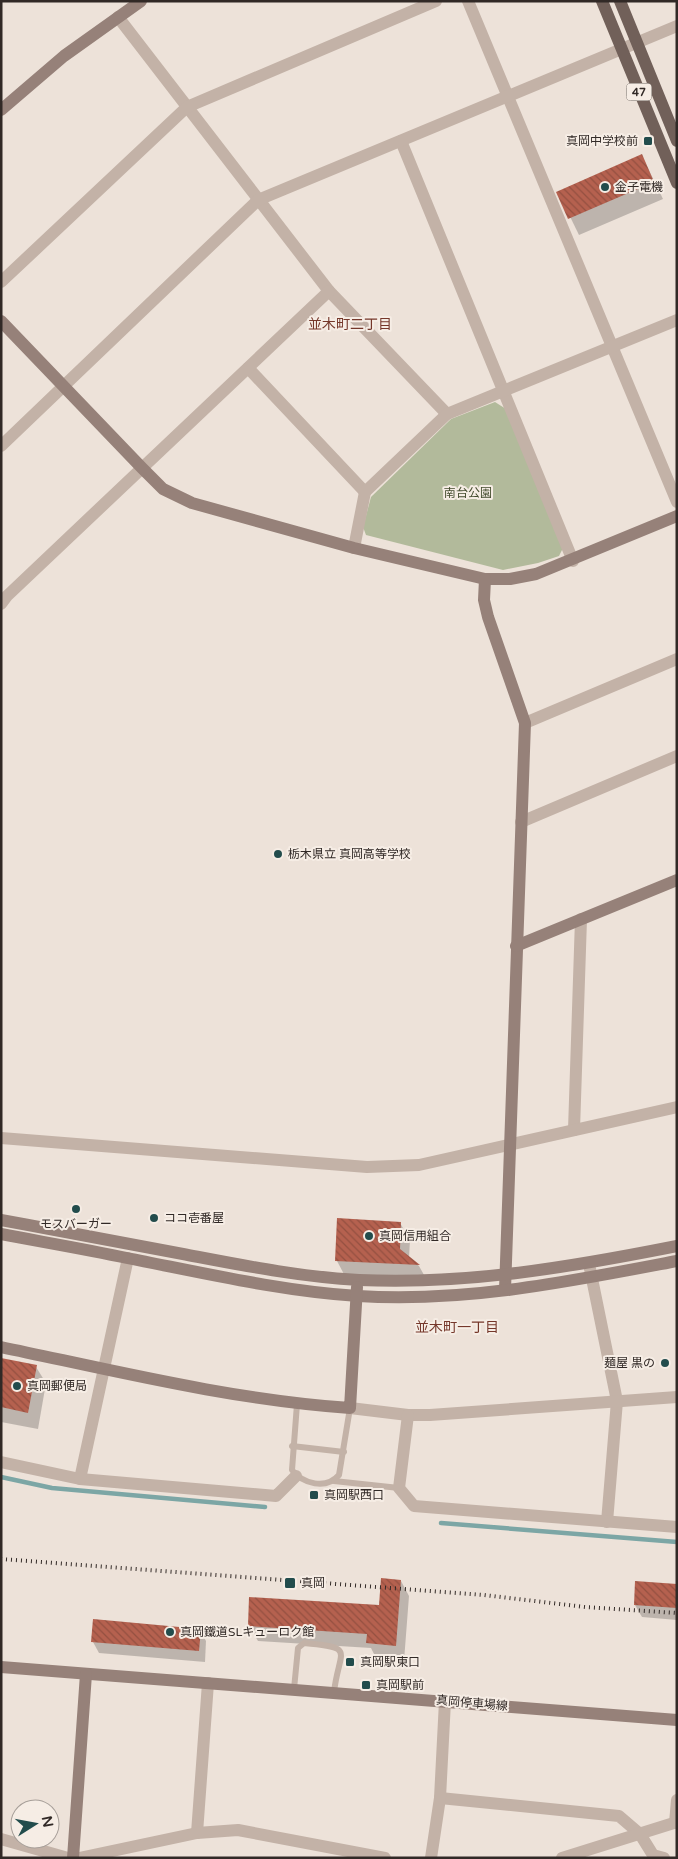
<svg xmlns="http://www.w3.org/2000/svg" width="678" height="1859" viewBox="0 0 678 1859" font-family="'Varela Round','Noto Sans JP',sans-serif">
<style>
.green{fill:#b2ba9b}
.shadow{fill:#0003}
.lines{fill:none;stroke-linecap:round;stroke-linejoin:round}
.stream{stroke:#7ca6a5;stroke-width:4.5}
.building{fill:url(#building-back-hatch)}
.lane{stroke:#c3b2a7;stroke-width:6}
.street{stroke:#c3b2a7;stroke-width:12}
.secondary{stroke:#968179;stroke-width:12}
.primary{stroke:#716059;stroke-width:12}
.rail{stroke:#312926;stroke-width:4;stroke-dasharray:1 4;stroke-linecap:butt}
.poi-dot{fill:#224c4c;stroke:#f6ede5;stroke-width:2}
.labels{text-anchor:middle;stroke-width:4;stroke-linejoin:round;paint-order:stroke}
.shield{fill:#f6ede5;stroke:#6c645f;stroke-width:1}
.shield-label{font-size:11px;font-weight:bold;fill:#312926}
.poi-label{font-size:12px;fill:#312926;stroke:#f6ede5;text-anchor:start}
.park-label{font-size:12px;fill:#434c2e;stroke:#f6ede5}
.street-label{font-size:12px;fill:#312926;stroke:#f6ede5}
.neighbourhood-label{font-size:14px;fill:#75372a;stroke:#f6ede5}
</style>
<defs>
<pattern id="building-back-hatch" width="6" height="6" patternUnits="userSpaceOnUse" patternTransform="scale(1.25)"><rect width="6" height="6" fill="#b5614f"/><path d="M-1 5l2 2M0 0l6 6M5-1l2 2" fill="none" stroke="#945041"/></pattern>
</defs>
<rect width="100%" height="100%" fill="#ede2d9"/>
<!-- green -->
<polygon class="green" points="495,402 506,409 563,548 559,556 538,563 503,570 366,535 363,527 371,497 451,419"/>
<!-- shadow -->
<g class="shadow">
<polygon points="642,156 663,199 579,235 558,192"/>
<polygon points="400,1223 410,1240 409,1258 419,1266 428,1282 346,1278 337,1261"/>
<polygon points="1,1360 36,1367 46,1383 38,1429 1,1422"/>
<polygon points="401,1581 409,1596 404,1661 376,1658 371,1648 258,1641 249,1626 380,1607"/>
<polygon points="677,1585 677,1620 642,1617 635,1605"/>
<polygon points="200,1630 206,1641 205,1662 99,1653 93,1642"/>
</g>
<g class="lines">
<!-- stream -->
<g class="stream">
<polyline points="1,1477 52,1488 265,1507"/>
<polyline points="441,1523 677,1542"/>
</g>
</g>
<!-- building -->
<g class="building">
<polygon points="642,154 654,182 568,219 556,192"/>
<polygon points="337,1218 401,1222 400,1249 420,1265 335,1261"/>
<polygon points="1,1358 37,1365 28,1413 1,1407"/>
<polygon points="381,1578 401,1580 396,1646 366,1643 367,1634 248,1626 249,1597 379,1605"/>
<polygon points="635,1581 677,1584 677,1608 634,1605"/>
<polygon points="93,1619 201,1629 199,1651 91,1642"/>
</g>
<g class="lines">
<!-- lane -->
<g class="lane">
<path d="M297,1404l-5,66c11,14 34,20 47,5l11,-67"/>
<polyline points="292,1446 344,1452"/>
<polyline points="334,1481 399,1488"/>
<path d="M294,1689l4,-41 6,-5c53,5 35,6 30,49"/>
</g>
<!-- street -->
<g class="street">
<polyline points="468,1 677,502"/>
<polyline points="118,17 329,291 447,414"/>
<polyline points="401,141 573,561"/>
<polyline points="1,282 187,107 436,1"/>
<polyline points="248,368 365,492"/>
<polyline points="1,446 258,200 677,26"/>
<polyline points="354,548 365,492 447,414 677,320"/>
<polyline points="1,604 7,596 329,291"/>
<polyline points="525,723 677,659"/>
<polyline points="521,822 677,756"/>
<polyline points="574,1130 581,919"/>
<polyline points="1,1138 367,1167 419,1165 677,1107"/>
<polyline points="589,1264 617,1401 607,1522"/>
<polyline points="350,1408 408,1415 430,1415 677,1397"/>
<polyline points="408,1415 399,1488 414,1506 677,1527"/>
<polyline points="1,1462 80,1479 276,1496 296,1476"/>
<polyline points="80,1479 128,1258"/>
<polyline points="440,1798 619,1816 640,1834 653,1855 664,1858"/>
<polyline points="675,1823 677,1800"/>
<polyline points="197,1833 208,1683"/>
<polyline points="1,1839 68,1858"/>
<polyline points="79,1858 197,1833 238,1830 385,1858"/>
<polyline points="431,1858 440,1798 445,1701"/>
<polyline points="562,1858 677,1822"/>
</g>
<!-- secondary -->
<g class="secondary">
<polyline points="1,110 64,56 141,1"/>
<polyline points="1,321 142,468 163,489 192,503 354,548 485,579 510,579 536,574 677,516"/>
<polyline points="485,579 484,600 488,617 525,723 505,1290"/>
<polyline points="516,946 677,880"/>
<path d="M1,1220c61,11 122,23 182,34 58,11 117,23 176,26 108,5 212,-13 318,-34"/>
<path d="M1,1234c42,8 84,15 126,24 77,15 154,33 231,38 107,7 214,-15 319,-35"/>
<path d="M1,1347c115,24 232,53 349,61l7,-121"/>
<polyline points="1,1667 677,1720"/>
<polyline points="73,1858 86,1674"/>
</g>
<!-- primary -->
<g class="primary">
<polyline points="602,1 677,183"/>
<polyline points="620,1 677,141"/>
</g>
<!-- rail -->
<polyline class="rail" points="1,1559 484,1595 585,1607 677,1613"/>
</g>
<!-- markers -->
<g class="poi-dot">
<rect x="643" y="136" width="10" height="10" rx="2.5"/>
<circle cx="605" cy="187" r="5"/>
<circle cx="278" cy="854" r="5"/>
<circle cx="76" cy="1209" r="5"/>
<circle cx="154" cy="1218" r="5"/>
<circle cx="369" cy="1236" r="5"/>
<circle cx="665" cy="1363" r="5"/>
<circle cx="17" cy="1386" r="5"/>
<rect x="309" y="1490" width="10" height="10" rx="2.5"/>
<rect x="284" y="1577" width="12" height="12" rx="2.5"/>
<circle cx="170" cy="1632" r="5"/>
<rect x="345" y="1657" width="10" height="10" rx="2.5"/>
<rect x="361" y="1680" width="10" height="10" rx="2.5"/>
</g>
<g class="labels">
<!-- shield labels -->
<rect class="shield" x="626.5" y="83.5" width="25" height="17" rx="4"/>
<g class="shield-label">
<text x="639" y="96">47</text>
</g>
<!-- poi labels -->
<g class="poi-label">
<text x="638" y="145" text-anchor="end">真岡中学校前</text>
<text x="615" y="191">金子電機</text>
<text x="288" y="858">栃木県立 真岡高等学校</text>
<text x="164" y="1222">ココ壱番屋</text>
<text x="76" y="1228" text-anchor="middle">モスバーガー</text>
<text x="379" y="1240">真岡信用組合</text>
<text x="655" y="1367" text-anchor="end">麺屋 黒の</text>
<text x="27" y="1390">真岡郵便局</text>
<text x="324" y="1499">真岡駅西口</text>
<text x="301" y="1587">真岡</text>
<text x="180" y="1636">真岡鐵道SLキューロク館</text>
<text x="360" y="1666">真岡駅東口</text>
<text x="376" y="1689">真岡駅前</text>
</g>
<!-- park labels -->
<g class="park-label">
<text x="468" y="497">南台公園</text>
</g>
<!-- street labels -->
<g class="street-label">
<text transform="translate(472 1703) rotate(5)" y="4">真岡停車場線</text>
</g>
<!-- neighbourhood labels -->
<g class="neighbourhood-label">
<text x="350" y="329">並木町二丁目</text>
<text x="457" y="1332">並木町一丁目</text>
</g>
</g>
<!-- border -->
<rect width="678" height="1859" fill="none" stroke="#312926" stroke-width="5"/>
<!-- north arrow -->
<g transform="translate(35 1824) rotate(79)"><circle r="24" fill="#f6ede5" stroke="#a79f99"/>
<path d="M0-4L9 19L0 12L-9 19Z" fill="#224c4c"/>
<text y="-8" font-size="14" font-weight="bold" text-anchor="middle" fill="#312926">N</text>
</g>
</svg>
